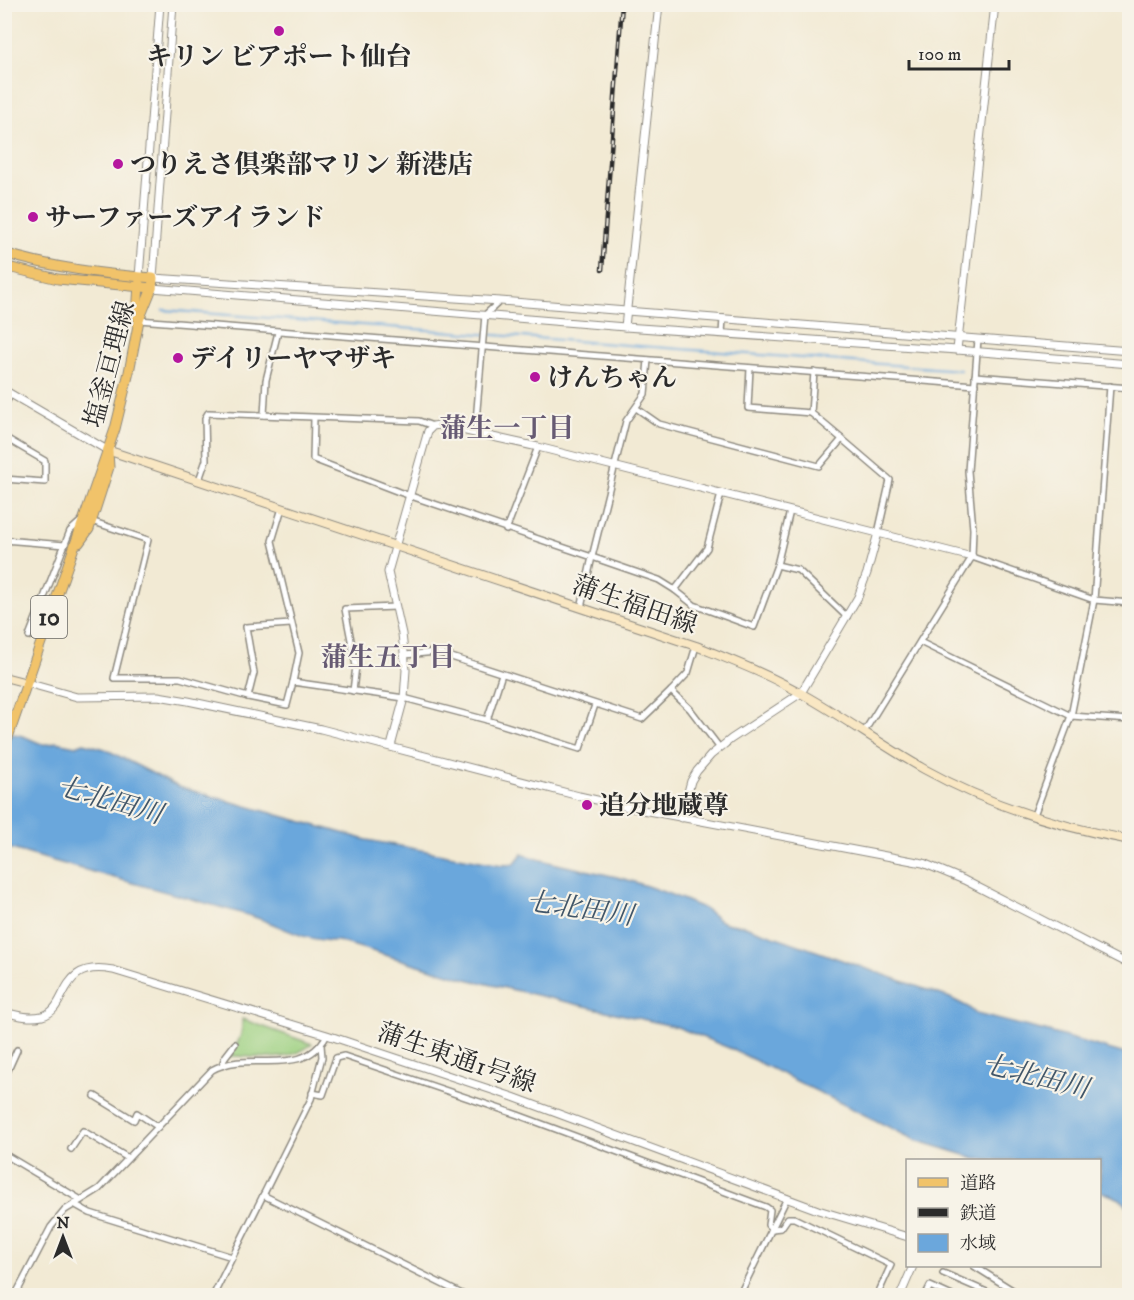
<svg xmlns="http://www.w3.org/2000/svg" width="1134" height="1300" viewBox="0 0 1134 1300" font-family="'IM FELL DW Pica','Noto Serif JP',serif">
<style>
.green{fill:#9cd080;stroke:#647e56;stroke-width:1.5}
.water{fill:#6ba7dc;stroke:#4b6984;stroke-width:1.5}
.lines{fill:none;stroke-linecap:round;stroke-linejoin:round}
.stream{stroke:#6ba7dc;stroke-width:2}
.minor-casing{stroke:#8e8a80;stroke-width:8}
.tertiary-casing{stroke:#8e8a80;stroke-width:9}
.secondary-casing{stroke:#8e8a80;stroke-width:10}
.primary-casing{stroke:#8e8a80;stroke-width:11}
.minor{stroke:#fff;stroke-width:5}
.tertiary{stroke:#fff;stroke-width:7}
.secondary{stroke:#f9e7c3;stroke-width:8}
.primary{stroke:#f1c36a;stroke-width:9}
.rail-casing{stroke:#2b2b2b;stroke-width:4.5}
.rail{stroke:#f7f3e8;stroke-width:2;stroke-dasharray:7;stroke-linecap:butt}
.poi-dot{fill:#b5179e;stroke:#f7f3e8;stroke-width:2}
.labels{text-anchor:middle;stroke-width:4.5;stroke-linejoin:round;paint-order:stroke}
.shield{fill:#f7f3e8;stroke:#686764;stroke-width:1.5}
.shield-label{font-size:24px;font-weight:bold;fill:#2b2b2b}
.poi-label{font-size:26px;font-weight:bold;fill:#2b2b2b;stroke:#f7f3e8;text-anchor:start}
.street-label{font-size:26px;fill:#2b2b2b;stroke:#f7f3e8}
.neighbourhood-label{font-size:27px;font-weight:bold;fill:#665a73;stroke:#f7f3e8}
.water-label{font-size:27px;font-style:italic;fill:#415669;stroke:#f7f3e8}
</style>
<rect width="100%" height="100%" fill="#f7f3e8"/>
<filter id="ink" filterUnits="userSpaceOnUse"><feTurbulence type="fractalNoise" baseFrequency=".0167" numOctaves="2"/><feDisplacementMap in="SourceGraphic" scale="12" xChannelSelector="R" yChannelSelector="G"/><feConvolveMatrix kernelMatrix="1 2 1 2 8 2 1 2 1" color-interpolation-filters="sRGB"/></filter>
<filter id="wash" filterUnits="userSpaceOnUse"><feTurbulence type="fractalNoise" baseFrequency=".008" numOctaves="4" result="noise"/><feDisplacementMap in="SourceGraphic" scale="24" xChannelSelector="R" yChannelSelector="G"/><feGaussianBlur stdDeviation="1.35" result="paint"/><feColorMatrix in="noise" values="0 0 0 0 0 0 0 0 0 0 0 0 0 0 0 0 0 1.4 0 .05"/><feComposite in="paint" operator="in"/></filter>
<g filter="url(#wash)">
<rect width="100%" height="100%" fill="#f2ead4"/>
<!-- green -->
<path class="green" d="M242,1019l70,25c-27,21 -51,12 -83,12 9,-13 14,-20 13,-37z"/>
<!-- water -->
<path class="water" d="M5,733c4,1 10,1 14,2 14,3 22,14 37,7l20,4 8,-3 21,6 74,38 188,53 135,25 12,-1 8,-10c35,13 73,16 109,27 23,7 47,16 70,26 19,9 13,18 41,18l208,73 18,9 8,7 69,17 84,24v152l-9,-8 -20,-8v-31h-102l-23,-2 -60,-18 -181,-90 -57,-23 -211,-48 -128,-38c-39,0 -53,-15 -87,-25 -82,-24 -165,-45 -246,-69z"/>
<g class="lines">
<!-- stream -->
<g class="stream">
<polyline points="163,310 960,370"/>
<polyline points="4,655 8,657"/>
</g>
</g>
</g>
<g filter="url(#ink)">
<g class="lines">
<!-- minor casing -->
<g class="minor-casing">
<g id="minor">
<polyline points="139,320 975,385"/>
<polyline points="722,334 723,318"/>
<polyline points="750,368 748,408 811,413 842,439"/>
<polyline points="975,376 1130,388"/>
<polyline points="4,406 11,394"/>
<polyline points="636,408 659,424 819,466 842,439 890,480 878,533"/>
<polyline points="811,413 814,372"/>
<polyline points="264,415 266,380 278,332"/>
<polyline points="314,418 313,459 399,492 592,557 626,421 645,394 648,360"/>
<polyline points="475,433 485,315 500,301"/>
<polyline points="4,437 45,461 45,482 4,479"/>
<polyline points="199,480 206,460 205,418 208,413 419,421 433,426"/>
<polyline points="721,494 707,548 675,590 694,605 754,627 777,565 790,511"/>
<polyline points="282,508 272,541 299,653 293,682"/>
<polyline points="91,521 148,540 114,678 180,678 248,697 287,705 293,682 404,698 487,720 580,749 595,705"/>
<polyline points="506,530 538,447"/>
<polyline points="4,540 65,545"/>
<polyline points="972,557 1094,600 1130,603"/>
<polyline points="777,565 798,570 847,617"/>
<polyline points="581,608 592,557 659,580 675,590"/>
<polyline points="29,636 70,531 81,521"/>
<polyline points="920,642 1071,716 1130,720"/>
<polyline points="405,655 436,652 642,719 671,691 690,709 719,747"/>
<polyline points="353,691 356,666 345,609 396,607"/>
<polyline points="671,691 688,673 696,646"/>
<polyline points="248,697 254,673 246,627 291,624"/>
<polyline points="487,720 502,674"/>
<polyline points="864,732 972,557 973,529 968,471 978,339"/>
<polyline points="1034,815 1071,716 1094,600 1110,386"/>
<polyline points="222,1065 225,1057 235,1044"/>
<polyline points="4,1079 17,1050"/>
<polyline points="312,1093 323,1095 336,1058 344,1056 518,1115 766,1207 770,1210 768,1225 772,1229 781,1228 788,1218 794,1218 891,1265 877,1296"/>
<polyline points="95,1096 134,1120 137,1113 158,1127"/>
<polyline points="71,1149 83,1131 128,1158"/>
<polyline points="4,1154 81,1200"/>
<polyline points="263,1195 466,1296"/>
<polyline points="74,1204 90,1213 232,1257"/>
<polyline points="974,1266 1022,1296"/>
<polyline points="943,1273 996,1296"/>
<path d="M15,1296l36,-69 14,-17 34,-21 113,-119c39,-22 90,11 115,-35"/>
<polyline points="213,1296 311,1099 322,1057 321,1045"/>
<polyline points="739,1296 787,1198"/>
<polyline points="925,1296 930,1286 952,1296"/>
</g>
</g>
<!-- tertiary casing -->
<g class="tertiary-casing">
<g id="tertiary">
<polyline points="173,4 153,278 500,301 1130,351"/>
<polyline points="139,277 160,4"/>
<polyline points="152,288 625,327 957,350 1130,364"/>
<polyline points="625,327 659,4"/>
<polyline points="957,350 995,4"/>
<polyline points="4,390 107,450"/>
<polyline points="878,533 972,557"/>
<polyline points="27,683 77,697 158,696 188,701 321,729 579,796 632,808 923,863 964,880 1130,965"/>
<polyline points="391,746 404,698 406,670 402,634 388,572 428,431 433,426 439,425 538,447 878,533 867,573 858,597 801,693 731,739 711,755 697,771 691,781 681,818"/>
<path d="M4,1012c12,3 25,7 38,4 28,-6 14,-57 71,-46l214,65 186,62 305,113 90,27"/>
<polyline points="900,1296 913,1266"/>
</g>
</g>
<!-- secondary casing -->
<g class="secondary-casing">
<g id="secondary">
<path d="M107,450l589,196c37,15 74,29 108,49 41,23 79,51 120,74 63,35 135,58 206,71"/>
<polyline points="4,677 27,683"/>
</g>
</g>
<!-- primary casing -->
<g class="primary-casing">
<g id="primary">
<path d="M4,253c49,15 99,21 149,25l-1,10 -13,32 -10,52 -14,57 -111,320"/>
<polyline points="4,266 58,279 152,288"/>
<polyline points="139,284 137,315 139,320"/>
<polyline points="79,543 89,529 109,467 108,452"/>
</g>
</g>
<!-- minor -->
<use href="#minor" class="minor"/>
<!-- tertiary -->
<use href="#tertiary" class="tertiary"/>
<!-- secondary -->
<use href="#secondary" class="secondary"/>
<!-- primary -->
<use href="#primary" class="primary"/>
<!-- rail casing -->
<g class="rail-casing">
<polyline id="rail" points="602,270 622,4"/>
</g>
<!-- rail -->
<use href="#rail" class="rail"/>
</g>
</g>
<!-- markers -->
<g class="poi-dot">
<circle cx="279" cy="31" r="6"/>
<circle cx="118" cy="164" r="6"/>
<circle cx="33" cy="217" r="6"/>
<circle cx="178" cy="358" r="6"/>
<circle cx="535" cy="377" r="6"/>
<circle cx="587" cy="805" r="6"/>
</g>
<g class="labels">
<!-- shield labels -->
<rect class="shield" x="31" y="596" width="36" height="42" rx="4.5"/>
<g class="shield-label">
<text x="49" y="625">10</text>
</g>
<!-- poi labels -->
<g class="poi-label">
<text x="279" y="65" text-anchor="middle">キリン ビアポート仙台</text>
<text x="130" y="173">つりえさ倶楽部マリン 新港店</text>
<text x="45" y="226">サーファーズアイランド</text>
<text x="190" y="367">デイリーヤマザキ</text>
<text x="547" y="386">けんちゃん</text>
<text x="599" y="814">追分地蔵尊</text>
</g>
<!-- street labels -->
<g class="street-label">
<text transform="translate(109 364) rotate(-75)" y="9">塩釜亘理線</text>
<text transform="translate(635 604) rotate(19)" y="9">蒲生福田線</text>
<text transform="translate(457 1057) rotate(19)" y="9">蒲生東通1号線</text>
</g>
<!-- neighbourhood labels -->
<g class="neighbourhood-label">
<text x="507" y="437">蒲生一丁目</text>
<text x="388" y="666">蒲生五丁目</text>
</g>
<!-- water labels -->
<g class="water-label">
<text transform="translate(110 800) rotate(16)" y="9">七北田川</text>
<text transform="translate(580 908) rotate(8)" y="9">七北田川</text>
<text transform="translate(1036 1076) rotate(14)" y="9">七北田川</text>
</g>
</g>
<!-- margin -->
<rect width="1134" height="1300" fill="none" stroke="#f7f3e8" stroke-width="24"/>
<!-- legend -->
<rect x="906" y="1159" width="195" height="108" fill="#f7f3e8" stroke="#a5a39c" stroke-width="1.5"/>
<rect x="918" y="1178" width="30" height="9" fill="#f1c36a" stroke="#a5a39c" stroke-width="1.5"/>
<text x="960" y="1189" font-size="18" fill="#2b2b2b">道路</text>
<rect x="918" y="1208" width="30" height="9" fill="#2b2b2b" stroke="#a5a39c" stroke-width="1.5"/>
<text x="960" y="1219" font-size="18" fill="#2b2b2b">鉄道</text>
<rect x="918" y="1234" width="30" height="18" fill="#6ba7dc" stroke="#a5a39c" stroke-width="1.5"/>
<text x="960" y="1249" font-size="18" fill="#2b2b2b">水域</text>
<!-- north arrow -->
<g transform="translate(63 1237)" stroke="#f7f3e8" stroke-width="4.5" paint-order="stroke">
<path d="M0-4.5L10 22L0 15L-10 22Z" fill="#2b2b2b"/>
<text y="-9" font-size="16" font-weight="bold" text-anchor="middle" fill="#2b2b2b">N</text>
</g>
<!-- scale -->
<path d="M909 60v9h100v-9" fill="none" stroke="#2b2b2b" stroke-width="3"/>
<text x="918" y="60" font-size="18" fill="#2b2b2b" stroke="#f7f3e8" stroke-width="4.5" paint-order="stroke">100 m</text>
</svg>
